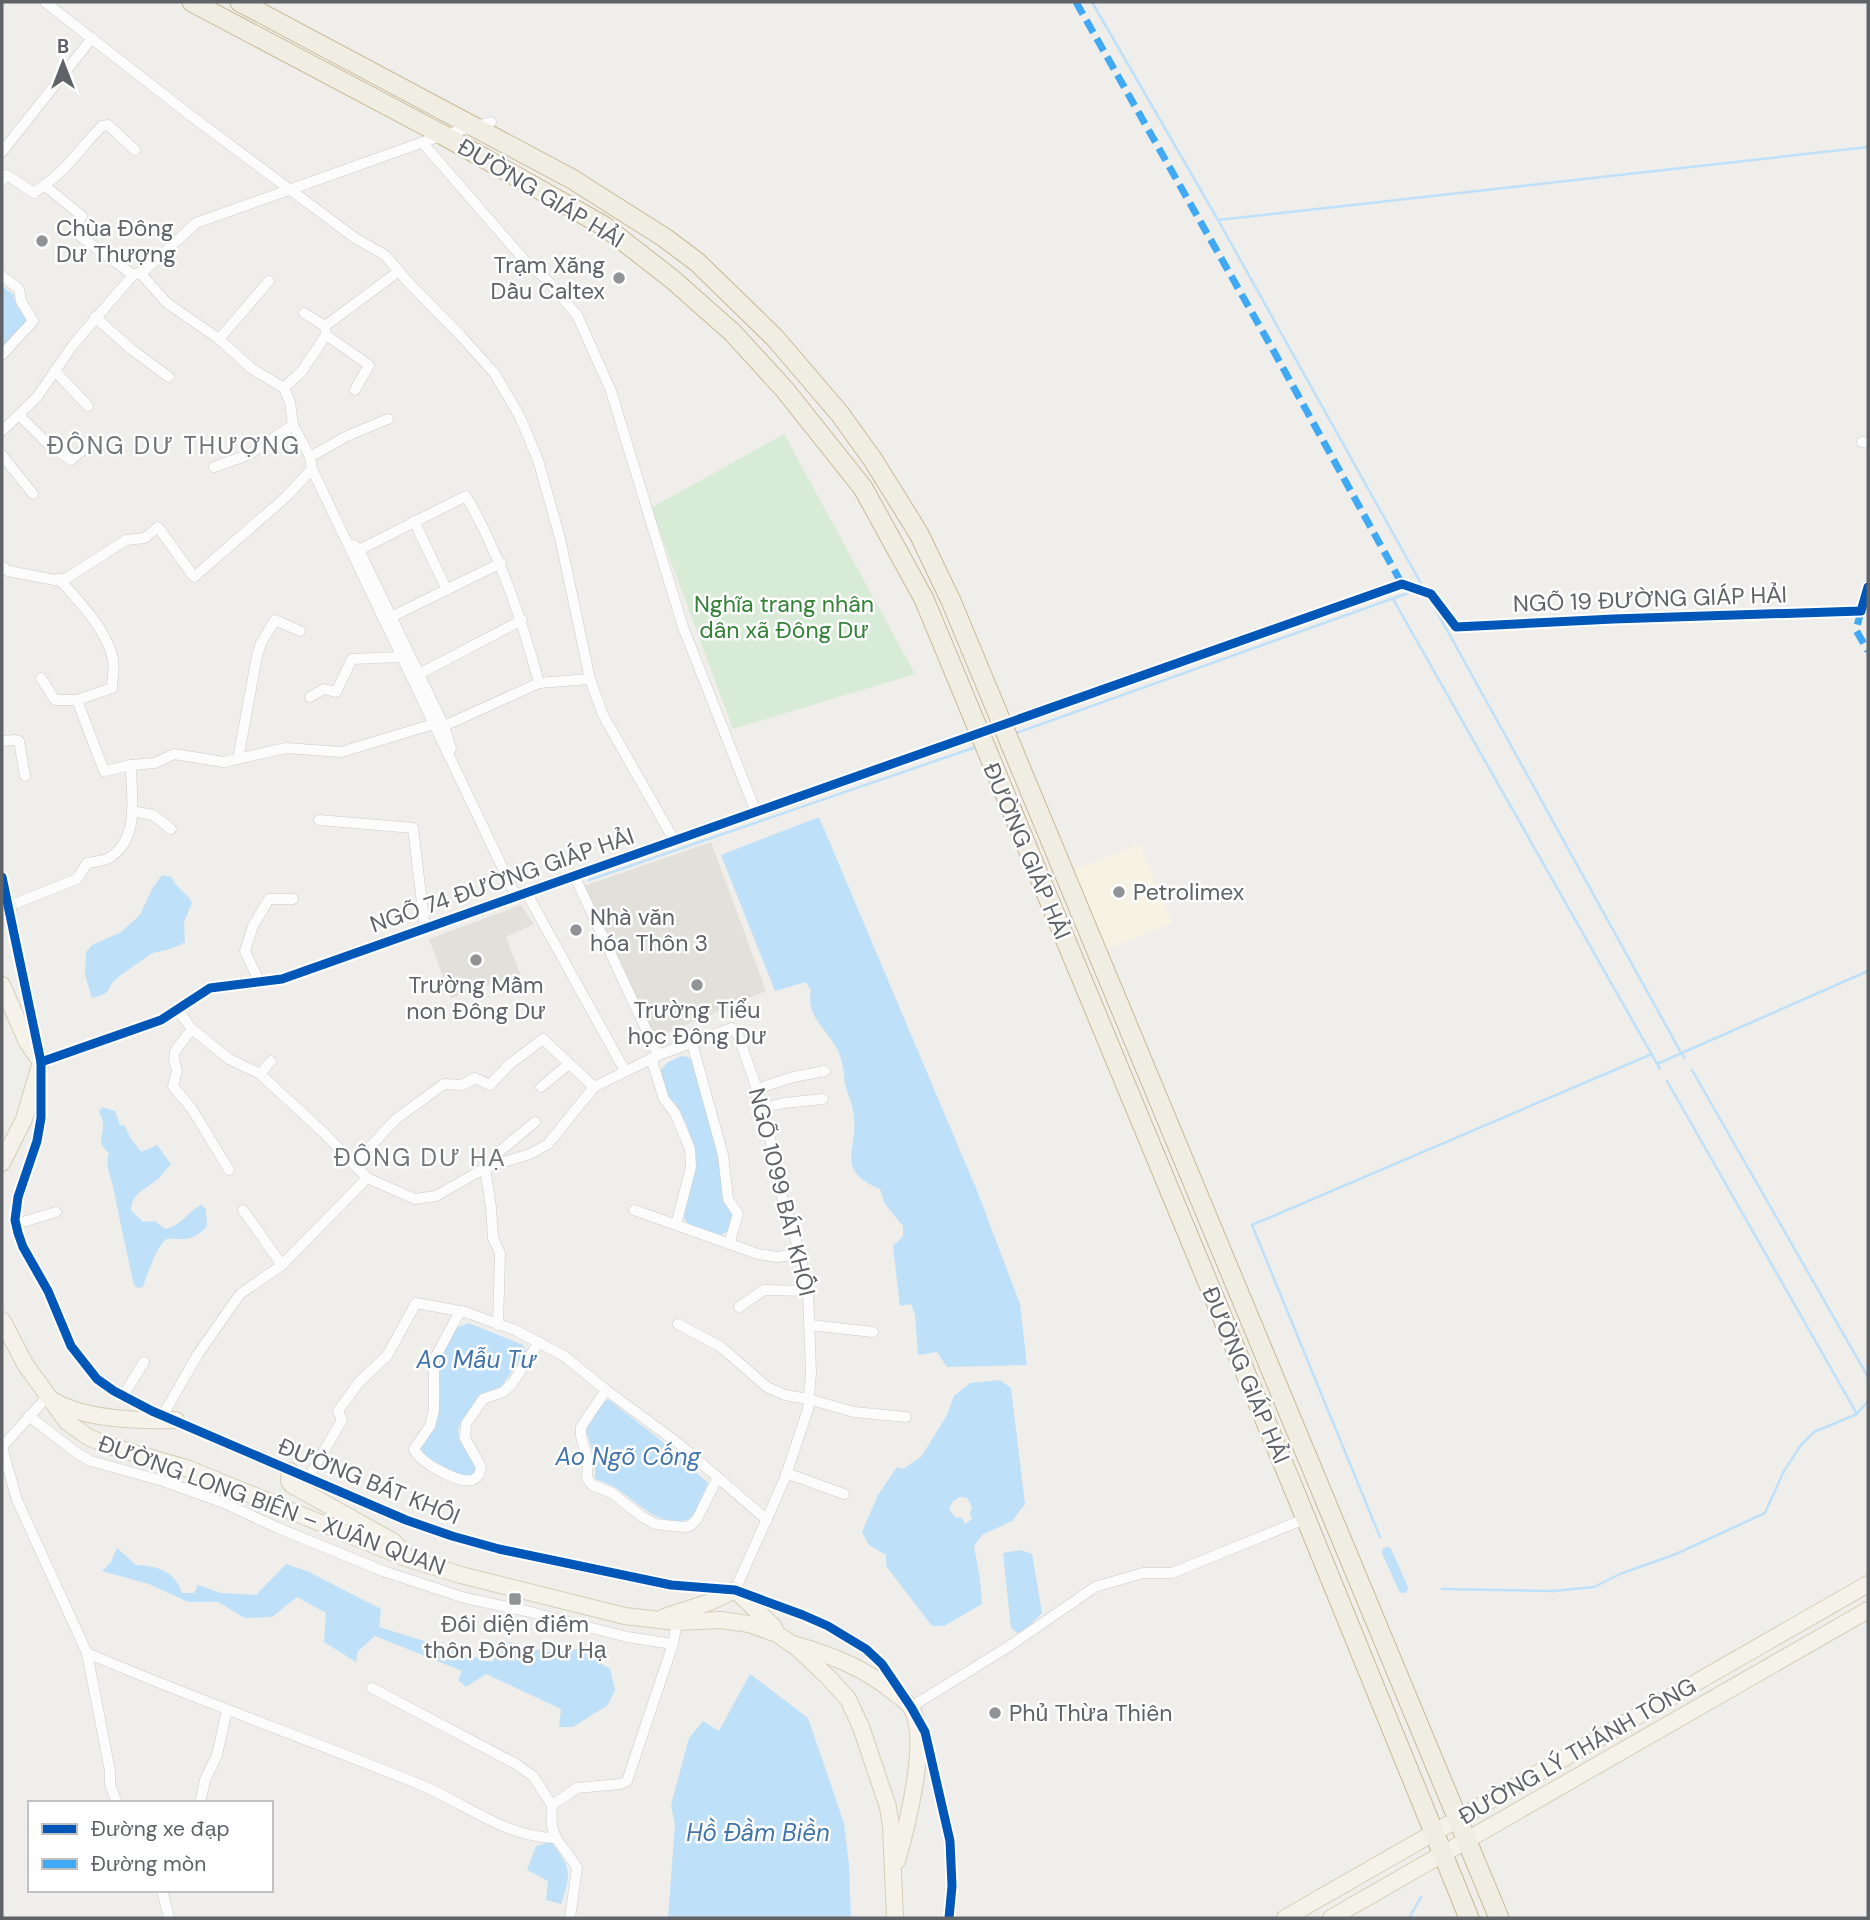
<svg xmlns="http://www.w3.org/2000/svg" width="1870" height="1920" viewBox="0 0 1870 1920" font-family="'DM Sans',sans-serif">
<style>
.commercial{fill:#f7f3e4}
.education{fill:#e2e0da}
.green{fill:#d8ebd6}
.water{fill:#bfe0f9;fill-rule:evenodd}
.lines{fill:none;stroke-linecap:round;stroke-linejoin:round}
.stream{stroke:#bfe0f9;stroke-width:2.5}
.canal{stroke:#bfe0f9;stroke-width:10}
.street-casing{stroke:#cbcccc;stroke-width:11}
.primary-casing{stroke:#d7ceb8;stroke-width:18}
.highway-casing{stroke:#c8b996;stroke-width:21}
.street{stroke:#fdfcfc;stroke-width:10}
.primary{stroke:#f4f2e9;stroke-width:16}
.highway{stroke:#f0ede3;stroke-width:19}
.quiet{stroke:#3fa9f5;stroke-width:7;stroke-dasharray:14 7;stroke-linecap:butt}
.cycleway-casing{stroke:#fff;stroke-width:13}
.cycleway{stroke:#0057b8;stroke-width:9}
.poi-dot{fill:#919496;stroke:#fff;stroke-width:2.5}
.labels{text-anchor:middle;stroke-width:5;stroke-linejoin:round;paint-order:stroke}
.street-label{font-size:23px;fill:#5f6368;stroke:#fff}
.poi-label{font-size:23px;fill:#5f6368;stroke:#fff;text-anchor:start}
.park-label{font-size:23px;fill:#348238;stroke:#fff}
.neighbourhood-label{font-size:24px;letter-spacing:2px;fill:#70757a;stroke:#fff}
.water-label{font-size:24px;font-style:italic;fill:#4174aa;stroke:#fff}
</style>
<rect width="100%" height="100%" fill="#efeeea"/>
<!-- commercial -->
<polygon class="commercial" points="1140,844 1172,923 1102,951 1071,871"/>
<!-- education -->
<g class="education">
<polygon points="711,842 766,991 655,1038 584,886"/>
<polygon points="521,905 534,924 506,937 525,987 504,995 498,982 451,998 429,939"/>
</g>
<!-- green -->
<polygon class="green" points="784,434 915,674 733,729 651,508"/>
<!-- water -->
<g class="water">
<path d="M2,286l12,9c0,13 11,15 13,26l-25,30z"/>
<path d="M819,817l159,376 42,111 7,61 -80,2 -10,-15 -19,3 -3,-40 -4,-11 -11,2 -7,-60 10,-10v-10l-18,-22 -5,-15c-46,-19 -22,-39 -26,-73 -1,-11 -6,-21 -9,-32 -1,-7 -1,-14 -3,-21 -5,-29 -38,-42 -31,-72l-5,-9 -31,9 -54,-136z"/>
<path d="M162,875l10,2c3,12 16,15 20,26l-8,19 1,20c-11,7 -19,8 -32,11 -2,1 -34,23 -37,26 -12,11 -1,13 -24,19l-7,-23 1,-23 6,-7 29,-13 19,-17 12,-26z"/>
<path d="M681,1056l7,1 6,4 40,153 -6,17 -7,4 -31,-10 -5,-5 -1,-6c12,-49 18,-58 -5,-105 -3,-5 -7,-8 -10,-13 -4,-7 -7,-18 -8,-26l6,-7z"/>
<path d="M102,1107l13,4 5,14 5,1 5,11 11,15 16,-7 14,19c-4,4 -7,9 -11,13 -12,12 -27,13 -29,33l12,12 12,-1 10,8c19,-5 20,-15 36,-24l5,4 1,17c-7,9 -17,14 -28,13 -4,0 -8,-1 -12,0 -8,3 -22,39 -24,48l-6,1 -3,-3c-7,-32 -14,-63 -20,-94 -2,-14 -10,-24 -5,-38 -18,-16 2,-19 -10,-41z"/>
<polygon points="469,1323 523,1345 526,1351 501,1387 480,1394 476,1399 458,1428 459,1439 476,1469 473,1476 462,1477 423,1455 419,1446 431,1433 438,1418 440,1397 439,1361 456,1328"/>
<path d="M1000,1380l11,8 14,116 -13,17 -30,14 -8,11 6,33 2,25 -38,22h-12l-46,-60v-11l-17,-10 -7,-13 16,-37 19,-28 6,2 18,-12 26,-42 7,-19 16,-13zM960,1497l7,1 5,9 -2,7 2,5 -7,5 -3,-6 -7,-1 -6,-8 4,-8z"/>
<path d="M609,1400l49,38 50,45 -14,31 -7,6c-31,6 -47,-16 -71,-32 -6,-4 -14,-6 -21,-9v-21l-9,-28 17,-29z"/>
<path d="M117,1548l19,17c22,1 39,6 46,28h12l4,-8 23,8 35,2 30,-31 21,7 74,38 -2,18 113,35 13,-21 41,11 32,-3 32,20 5,21 -7,15 -35,22h-14l2,-18 -75,-35 -20,13 -8,-7 4,-9 -87,-35 -17,15 -2,11 -32,-20 2,-29 -29,-16 -25,20 -27,1 -27,-16h-30l-39,-18 -47,-13 9,-9z"/>
<polygon points="1021,1550 1032,1554 1042,1613 1025,1630 1017,1633 1011,1628 1003,1553"/>
<polygon points="750,1674 808,1718 844,1823 849,1865 851,1918 668,1918 675,1825 671,1805 689,1738 703,1721 719,1731"/>
<path d="M551,1842c20,25 21,31 10,62l-15,-4 2,-19 -21,-11 9,-24z"/>
</g>
<g class="lines">
<!-- stream -->
<g class="stream">
<polyline points="1092,2 1218,220"/>
<polyline points="1423,587 1218,220 1868,147"/>
<polyline points="1393,599 1660,1069"/>
<polyline points="1432,603 1684,1058"/>
<polyline points="1016,733 1411,592"/>
<polyline points="589,880 976,747"/>
<polyline points="1657,1064 1868,971"/>
<polyline points="1692,1070 1868,1377"/>
<polyline points="1667,1081 1857,1414"/>
<polyline points="1380,1537 1252,1225 1652,1054"/>
<polyline points="1442,1589 1554,1591 1594,1587 1620,1574 1676,1554 1765,1513 1784,1471 1801,1445 1814,1432 1857,1414 1868,1401"/>
<polyline points="1409,1918 1421,1897"/>
</g>
<!-- canal -->
<polyline class="canal" points="1387,1552 1403,1588"/>
<!-- street casing -->
<g class="street-casing">
<g id="street">
<polyline points="45,2 190,115 355,238 385,255 408,282 460,335 495,374 520,417 538,460 560,538 590,679 603,715 674,840"/>
<polyline points="422,142 526,262 546,279 577,315 611,391 683,627 756,812"/>
<polyline points="2,152 92,38"/>
<polyline points="2,181 7,175 34,193 44,185 82,216 73,231 133,275"/>
<path d="M44,185c22,-14 39,-40 58,-59l6,-1 27,25"/>
<polyline points="141,274 167,303 219,339 251,368 284,388 290,402 293,425 310,457 312,469 516,896"/>
<polyline points="2,276 19,289 21,301 33,321 2,355"/>
<polyline points="304,313 325,326"/>
<polyline points="95,317 131,349 169,377"/>
<polyline points="219,339 269,281"/>
<polyline points="55,371 88,406"/>
<polyline points="284,388 302,371 326,335"/>
<polyline points="355,390 369,365 326,335 325,326 399,271"/>
<polyline points="20,416 49,445 71,460 93,441"/>
<polyline points="2,431 37,397 73,345 133,275 144,271 196,223 443,135 491,122"/>
<polyline points="1862,442 1868,443"/>
<polyline points="2,455 33,494"/>
<polyline points="310,457 347,436 388,419"/>
<polyline points="214,467 248,455 293,425"/>
<polyline points="414,521 447,590"/>
<polyline points="354,545 359,550 444,726 451,749"/>
<path d="M359,550l107,-54c34,59 55,121 73,187"/>
<polyline points="2,566 8,571 55,580 67,578 126,540 145,538 158,527 194,577 287,496 312,469"/>
<polyline points="391,617 501,563"/>
<polyline points="419,674 522,620"/>
<path d="M41,678l14,22h22l35,-12c0,-9 3,-20 1,-29 -7,-30 -33,-57 -54,-80"/>
<polyline points="310,697 324,689 336,692 352,659 401,657"/>
<polyline points="77,700 104,771 131,765"/>
<polyline points="444,726 539,683 590,679"/>
<polyline points="2,741 15,740 19,741 25,776"/>
<polyline points="238,759 257,656 261,643 275,620 300,631"/>
<polyline points="132,811 153,815 171,829"/>
<polyline points="319,820 413,828 425,928"/>
<polyline points="574,875 658,1055"/>
<polyline points="2,877 40,1058"/>
<polyline points="526,892 625,1071"/>
<path d="M9,906l68,-27 10,-16c7,-1 16,-2 22,-5 32,-20 22,-61 22,-93l24,-2 19,-9 50,8 62,-14 55,4 93,-28"/>
<polyline points="259,981 245,951 253,926 269,899 293,899"/>
<polyline points="177,1009 192,1029 229,1059 260,1074 324,1133 367,1178"/>
<polyline points="192,1029 175,1051 174,1060 177,1071 173,1086 192,1109 229,1170"/>
<polyline points="692,1043 723,1155 728,1199 738,1214 729,1244"/>
<polyline points="651,1058 664,1099 675,1113 690,1149 691,1167 676,1225"/>
<polyline points="41,1062 161,1020 210,988 282,979 1402,584 1431,594 1456,627 1613,619 1861,611 1868,587"/>
<polyline points="260,1074 271,1061"/>
<polyline points="41,1079 41,1118 37,1141 18,1197 15,1220 18,1233 23,1247 48,1291 71,1346 97,1379 114,1391 152,1411 406,1520 452,1536 499,1549 671,1585 729,1590"/>
<polyline points="541,1087 569,1064"/>
<polyline points="757,1089 793,1077 825,1071"/>
<polyline points="764,1108 784,1103 823,1099"/>
<polyline points="496,1163 499,1152 535,1122"/>
<polyline points="354,1164 396,1119 444,1084 462,1085 475,1078 490,1085 510,1064 543,1039 594,1087"/>
<polyline points="485,1168 491,1207 493,1238 500,1253 498,1325"/>
<polyline points="243,1210 282,1265"/>
<polyline points="634,1210 758,1254 777,1257 800,1254"/>
<polyline points="16,1224 56,1212"/>
<polyline points="739,1307 764,1290 808,1291"/>
<path d="M460,1311l-26,49v50l-4,16 -16,23c6,14 45,35 59,31l6,-5 2,-8 -16,-29 1,-14 17,-25 20,-7 9,-8 27,-42"/>
<polyline points="678,1324 721,1347 767,1387 785,1395 808,1399 854,1412 906,1417"/>
<polyline points="810,1325 873,1332"/>
<polyline points="606,1390 581,1427 581,1436 588,1460 587,1478 592,1485 612,1493 641,1516 655,1524 683,1527 690,1526 697,1519 718,1477"/>
<polyline points="123,1396 144,1362"/>
<polyline points="163,1415 198,1354 240,1294 282,1265 367,1178 415,1199 436,1196 485,1168 530,1154 548,1144 594,1087 661,1054 732,1028 738,1035 765,1112 780,1190 800,1254 808,1291 811,1373 808,1409 785,1478 735,1590"/>
<polyline points="29,1416 78,1454 91,1461 163,1481 224,1503 278,1528 383,1571 465,1598 526,1611 627,1637 673,1644"/>
<polyline points="2,1447 17,1500 87,1653 110,1771 110,1784 117,1803"/>
<polyline points="2,1447 47,1397"/>
<polyline points="786,1473 844,1494"/>
<polyline points="308,1478 342,1420 338,1411 360,1381 387,1356 416,1303 465,1312 515,1330 564,1356 606,1390 679,1444 767,1520"/>
<path d="M744,1593c46,17 100,32 135,68 9,9 16,21 23,32"/>
<path d="M87,1653c110,47 223,87 334,132 43,18 85,52 133,53"/>
<polyline points="372,1688 516,1764 533,1776 552,1805"/>
<polyline points="911,1707 1011,1645 1095,1587 1143,1573 1172,1573 1305,1519"/>
<polyline points="922,1727 950,1841 952,1886 949,1918"/>
<polyline points="200,1803 205,1780 217,1755 227,1710"/>
<polyline points="162,1890 169,1918"/>
<path d="M570,1918l7,-50c-16,-28 -28,-26 -25,-63l25,-17 43,-4 7,-3 46,-137 4,-22"/>
</g>
</g>
<!-- primary casing -->
<g class="primary-casing">
<g id="primary">
<polyline points="2,904 9,906"/>
<polyline points="2,985 27,1042 41,1062 24,1119 2,1163"/>
<polyline points="2,1320 25,1364 67,1422 88,1437 110,1446 189,1469 406,1558 461,1575 625,1616 677,1622 721,1620 749,1624 777,1634 795,1646 828,1677 848,1699 861,1727 888,1807 891,1827 895,1918"/>
<path d="M52,1400c33,20 86,21 124,20"/>
<polyline points="290,1471 289,1481 292,1485 394,1542 405,1556"/>
<polyline points="664,1617 710,1602 735,1590 773,1626 777,1634"/>
<path d="M796,1645c38,11 70,24 100,49 5,4 13,9 16,15 17,32 -5,117 -15,152"/>
<polyline points="1285,1918 1868,1584"/>
<polyline points="1331,1918 1868,1610"/>
</g>
</g>
<!-- highway casing -->
<g class="highway-casing">
<g id="highway">
<polyline points="192,2 443,135 604,226 672,279 733,333 785,390 863,488 924,599 1295,1492 1469,1918"/>
<polyline points="240,2 572,179 665,238 697,262 775,338 840,414 873,460 919,534 951,601 1499,1918"/>
</g>
</g>
<!-- street -->
<use href="#street" class="street"/>
<!-- primary -->
<use href="#primary" class="primary"/>
<!-- highway -->
<use href="#highway" class="highway"/>
<!-- quiet -->
<g class="quiet">
<polyline points="1076,2 1272,348 1402,584"/>
<polyline points="1861,611 1856,630 1868,651"/>
</g>
<!-- cycleway casing -->
<g class="cycleway-casing">
<g id="cycleway">
<polyline points="2,877 41,1062 41,1118 37,1141 18,1197 15,1220 18,1233 23,1247 48,1291 71,1346 97,1379 114,1391 152,1411 406,1520 452,1536 499,1549 671,1585 735,1590 803,1615 828,1626 866,1649 882,1664 911,1707 925,1732 950,1841 952,1886 949,1918"/>
<polyline points="41,1062 161,1020 210,988 282,979 1402,584 1431,594 1456,627 1613,619 1861,611 1868,587"/>
</g>
</g>
<!-- cycleway -->
<use href="#cycleway" class="cycleway"/>
</g>
<!-- markers -->
<g class="poi-dot">
<circle cx="42" cy="241" r="7"/>
<circle cx="619" cy="278" r="7"/>
<circle cx="1119" cy="892" r="7"/>
<circle cx="576" cy="930" r="7"/>
<circle cx="476" cy="960" r="7"/>
<circle cx="697" cy="985" r="7"/>
<rect x="508" y="1592" width="14" height="14" rx="3.5"/>
<circle cx="995" cy="1713" r="7"/>
</g>
<g class="labels">
<!-- street labels -->
<g class="street-label">
<text transform="translate(541 193) rotate(31)" y="8">ĐƯỜNG GIÁP HẢI</text>
<text transform="translate(1650 599) rotate(-2)" y="8">NGÕ 19 ĐƯỜNG GIÁP HẢI</text>
<text transform="translate(1027 851) rotate(67)" y="8">ĐƯỜNG GIÁP HẢI</text>
<text transform="translate(502 880) rotate(-19)" y="8">NGÕ 74 ĐƯỜNG GIÁP HẢI</text>
<text transform="translate(782 1192) rotate(76)" y="8">NGÕ 1099 BÁT KHỐI</text>
<text transform="translate(1246 1375) rotate(67)" y="8">ĐƯỜNG GIÁP HẢI</text>
<text transform="translate(369 1481) rotate(22)" y="8">ĐƯỜNG BÁT KHỐI</text>
<text transform="translate(272 1505) rotate(20)" y="8">ĐƯỜNG LONG BIÊN – XUÂN QUAN</text>
<text transform="translate(1577 1751) rotate(-30)" y="8">ĐƯỜNG LÝ THÁNH TÔNG</text>
</g>
<!-- poi labels -->
<g class="poi-label">
<text x="56" y="236">Chùa Đông<tspan x="56" dy="26">Dư Thượng</tspan></text>
<text x="605" y="273" text-anchor="end">Trạm Xăng<tspan x="605" dy="26">Dầu Caltex</tspan></text>
<text x="1133" y="900">Petrolimex</text>
<text x="590" y="925">Nhà văn<tspan x="590" dy="26">hóa Thôn 3</tspan></text>
<text x="476" y="993" text-anchor="middle">Trường Mầm<tspan x="476" dy="26">non Đông Dư</tspan></text>
<text x="697" y="1018" text-anchor="middle">Trường Tiểu<tspan x="697" dy="26">học Đông Dư</tspan></text>
<text x="515" y="1632" text-anchor="middle">Đối diện điếm<tspan x="515" dy="26">thôn Đông Dư Hạ</tspan></text>
<text x="1009" y="1721">Phủ Thừa Thiên</text>
</g>
<!-- park labels -->
<g class="park-label">
<text x="784" y="612">Nghĩa trang nhân<tspan x="784" dy="26">dân xã Đông Dư</tspan></text>
</g>
<!-- neighbourhood labels -->
<g class="neighbourhood-label">
<text x="174" y="454">ĐÔNG DƯ THƯỢNG</text>
<text x="420" y="1166">ĐÔNG DƯ HẠ</text>
</g>
<!-- water labels -->
<g class="water-label">
<text x="476" y="1368">Ao Mẫu Tư</text>
<text x="628" y="1465">Ao Ngõ Cống</text>
<text x="758" y="1841">Hồ Đầm Biền</text>
</g>
</g>
<!-- border -->
<rect width="1870" height="1920" fill="none" stroke="#5f6368" stroke-width="7"/>
<!-- legend -->
<rect x="28" y="1801" width="245" height="91" fill="#ffffff" stroke="#bfc1c3" stroke-width="2"/>
<rect x="42" y="1824" width="35" height="10" fill="#0057b8" stroke="#bfc1c3" stroke-width="2"/>
<text x="91" y="1836" font-size="21" fill="#5f6368">Đường xe đạp</text>
<rect x="42" y="1859" width="35" height="10" fill="#3fa9f5" stroke="#bfc1c3" stroke-width="2"/>
<text x="91" y="1871" font-size="21" fill="#5f6368">Đường mòn</text>
<!-- north arrow -->
<g transform="translate(63 63)" stroke="#ffffff" stroke-width="5" paint-order="stroke">
<path d="M0-5L12 26L0 18L-12 26Z" fill="#5f6368"/>
<text y="-10" font-size="19" font-weight="bold" text-anchor="middle" fill="#5f6368">B</text>
</g>
</svg>
